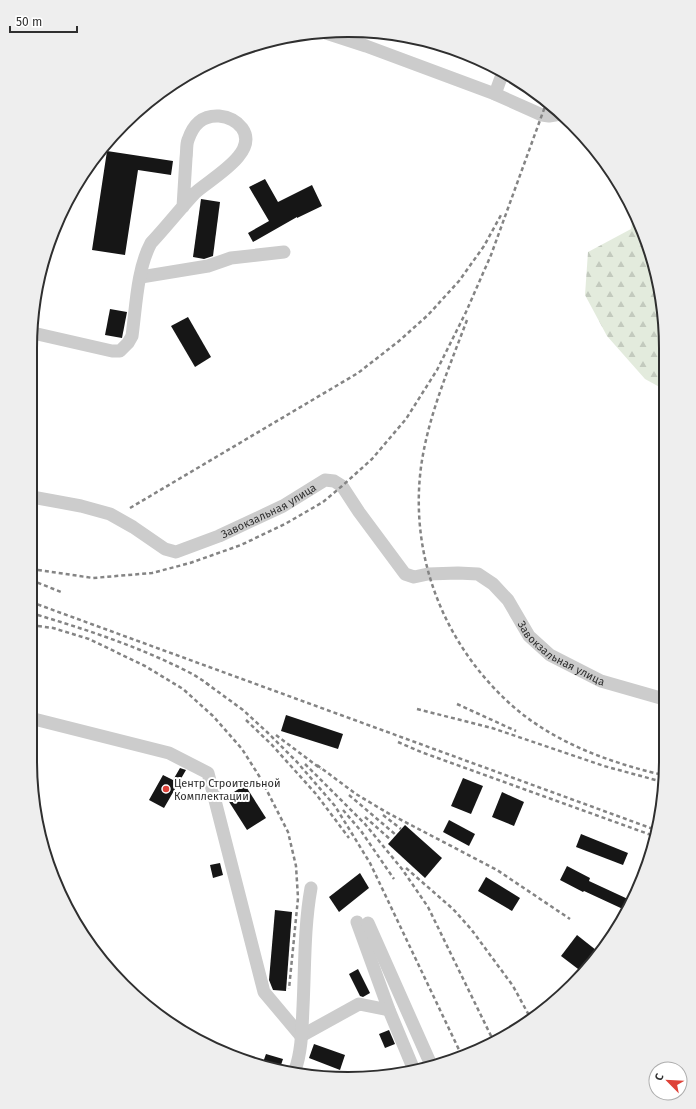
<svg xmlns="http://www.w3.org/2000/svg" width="696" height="1109" viewBox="0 0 696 1109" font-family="'Fira Sans',sans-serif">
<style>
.forest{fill:url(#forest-firs)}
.building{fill:#161616}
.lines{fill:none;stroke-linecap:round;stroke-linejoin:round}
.minor{stroke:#ccc;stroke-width:13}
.rail{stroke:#848484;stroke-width:2.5;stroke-dasharray:4 3;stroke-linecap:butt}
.poi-dot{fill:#de4238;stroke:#fff;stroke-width:1.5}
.labels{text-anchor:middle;stroke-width:4;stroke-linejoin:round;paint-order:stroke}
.street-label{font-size:11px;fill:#2f2f2f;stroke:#fff}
.poi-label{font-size:11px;fill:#2f2f2f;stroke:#fff;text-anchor:start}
.rim{fill:none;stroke:#2f2f2f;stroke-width:2}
</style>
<defs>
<pattern id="forest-firs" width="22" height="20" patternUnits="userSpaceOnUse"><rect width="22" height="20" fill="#e3ebdd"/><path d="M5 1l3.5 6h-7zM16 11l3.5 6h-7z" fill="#c3cabe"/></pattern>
</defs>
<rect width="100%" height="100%" fill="#fff"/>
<!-- forest -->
<polygon class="forest" points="634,212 649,246 665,327 665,390 645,379 607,336 585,295 588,252 631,229"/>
<!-- building -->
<g class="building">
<polygon points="107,151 173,161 171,175 138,170 125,255 92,250"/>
<polygon points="265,179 278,202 312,185 322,206 297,218 297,217 253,242 248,233 269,221 249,187"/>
<polygon points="201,199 220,202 213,256 204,259 193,257"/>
<polygon points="110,309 127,312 122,338 105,335"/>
<polygon points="188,317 211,357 195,367 171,326"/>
<polygon points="286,715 343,734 338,749 281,731"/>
<polygon points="180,768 186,770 164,808 149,800 163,775 173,780"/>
<polygon points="463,778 483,786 471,814 451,806"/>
<polygon points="245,785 266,818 247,830 226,797"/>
<polygon points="502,792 524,802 514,826 492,817"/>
<polygon points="449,820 475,834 469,846 443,832"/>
<polygon points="405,825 442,858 425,878 388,844"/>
<polygon points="581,834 628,853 623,865 576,847"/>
<polygon points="220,863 223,875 213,878 210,865"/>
<polygon points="567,866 590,878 589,881 630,900 625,910 584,891 583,892 560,880"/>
<polygon points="360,873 369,888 339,912 329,897"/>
<polygon points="486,877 520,898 512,911 478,891"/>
<polygon points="275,910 292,912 286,991 273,990 269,980"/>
<polygon points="577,935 601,954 582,972 561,956"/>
<polygon points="358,969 370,993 363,997 360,996 349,974"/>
<polygon points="389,1030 395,1044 385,1048 379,1034"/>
<polygon points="314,1044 345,1055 340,1070 309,1058"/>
<polygon points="266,1054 283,1059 280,1068 262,1065"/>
</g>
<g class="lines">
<!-- minor -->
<g class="minor">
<polyline points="323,32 366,46 495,94 542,115 549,116 561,114"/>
<polyline points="495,94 503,72"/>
<polyline points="141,277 208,266 231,258 284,252"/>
<path d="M33,333l79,18h8l8,-8 4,-7c4,-29 5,-67 19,-93 15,-16 29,-34 44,-50 15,-14 65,-40 47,-65 -6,-8 -13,-11 -23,-12 -17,-1 -26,9 -31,24 -2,5 -1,12 -2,18 -1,16 -2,33 -3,49"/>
<path id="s1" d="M32,497l49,9 29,8 23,13 32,22 11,3 43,-16 64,-30 42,-26 9,1 8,5 17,26 46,62 9,3 14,-3 30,-1 20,1 15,10 15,16 21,36 21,19 51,26 63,18"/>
<polyline points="30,718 169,753 208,773 264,992 301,1036"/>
<polyline points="357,922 389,1010 414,1070"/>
<polyline points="368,923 432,1067"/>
<polyline points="301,1036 359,1004 389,1010"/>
<path d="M295,1070c7,-19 7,-43 8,-63 2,-40 1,-80 8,-119"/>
</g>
<!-- rail -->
<g class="rail">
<path d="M467,320c-18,48 -39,96 -46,147 -12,92 25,182 95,242 42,35 95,54 147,66"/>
<polyline points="130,508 358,373 399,341 428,315 459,281 484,246 501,215"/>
<polyline points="31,569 93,578 152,573 190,563 241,545 285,524 323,502 342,486 372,459 406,419 437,370 466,312 491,255 547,101"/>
<polyline points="31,580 61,592"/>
<polyline points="31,602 656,830"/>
<path d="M31,613c47,14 94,29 139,50 13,6 28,13 40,23"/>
<polyline points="31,625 53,628 89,639 145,666 183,689 213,716 242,749 261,779 288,832 296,866 298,898 289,989"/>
<polyline points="206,683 243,710 267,732 297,762 335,806 370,863 461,1054"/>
<polyline points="457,704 516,731"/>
<polyline points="417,709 492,728 604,766 663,782"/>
<polyline points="246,720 272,745 316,794 349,838"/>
<polyline points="276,735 321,769"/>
<polyline points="398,742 421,752 654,836"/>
<polyline points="305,764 365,824 402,869 428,907 493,1040"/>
<polyline points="317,765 356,794 386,812 497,870 570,919"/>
<polyline points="349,795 396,835"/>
<polyline points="343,810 361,831 394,879"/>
<polyline points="383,815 401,829"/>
<polyline points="365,817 391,840"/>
<polyline points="406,868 453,909 471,929 513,986 531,1019"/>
</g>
</g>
<!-- markers -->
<circle class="poi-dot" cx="166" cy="789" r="4"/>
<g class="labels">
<!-- street labels -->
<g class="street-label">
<text dy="4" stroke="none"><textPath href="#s1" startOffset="258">Завокзальная улица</textPath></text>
<text dy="4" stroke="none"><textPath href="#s1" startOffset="641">Завокзальная улица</textPath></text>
</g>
<!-- poi labels -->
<g class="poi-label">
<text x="174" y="787">Центр Строительной<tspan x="174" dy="13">Комплектации</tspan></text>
</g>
</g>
<!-- crop -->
<path d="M0 0H696V1109H0ZM348 37H348A311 311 0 0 1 659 348V761A311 311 0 0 1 348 1072H348A311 311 0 0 1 37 761V348A311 311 0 0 1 348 37Z" fill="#eee" fill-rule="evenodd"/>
<path class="rim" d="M348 37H348A311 311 0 0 1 659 348V761A311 311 0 0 1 348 1072H348A311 311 0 0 1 37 761V348A311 311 0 0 1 348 37Z"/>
<!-- north arrow -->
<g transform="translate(668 1081) rotate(294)"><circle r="19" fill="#ffffff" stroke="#acacac"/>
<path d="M0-3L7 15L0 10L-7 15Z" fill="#de4238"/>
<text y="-6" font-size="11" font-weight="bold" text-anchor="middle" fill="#2f2f2f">С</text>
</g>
<!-- scale -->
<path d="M10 26v6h67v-6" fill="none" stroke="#2f2f2f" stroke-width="2"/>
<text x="16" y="26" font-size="12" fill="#2f2f2f" stroke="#ffffff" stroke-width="3" paint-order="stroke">50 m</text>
</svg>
